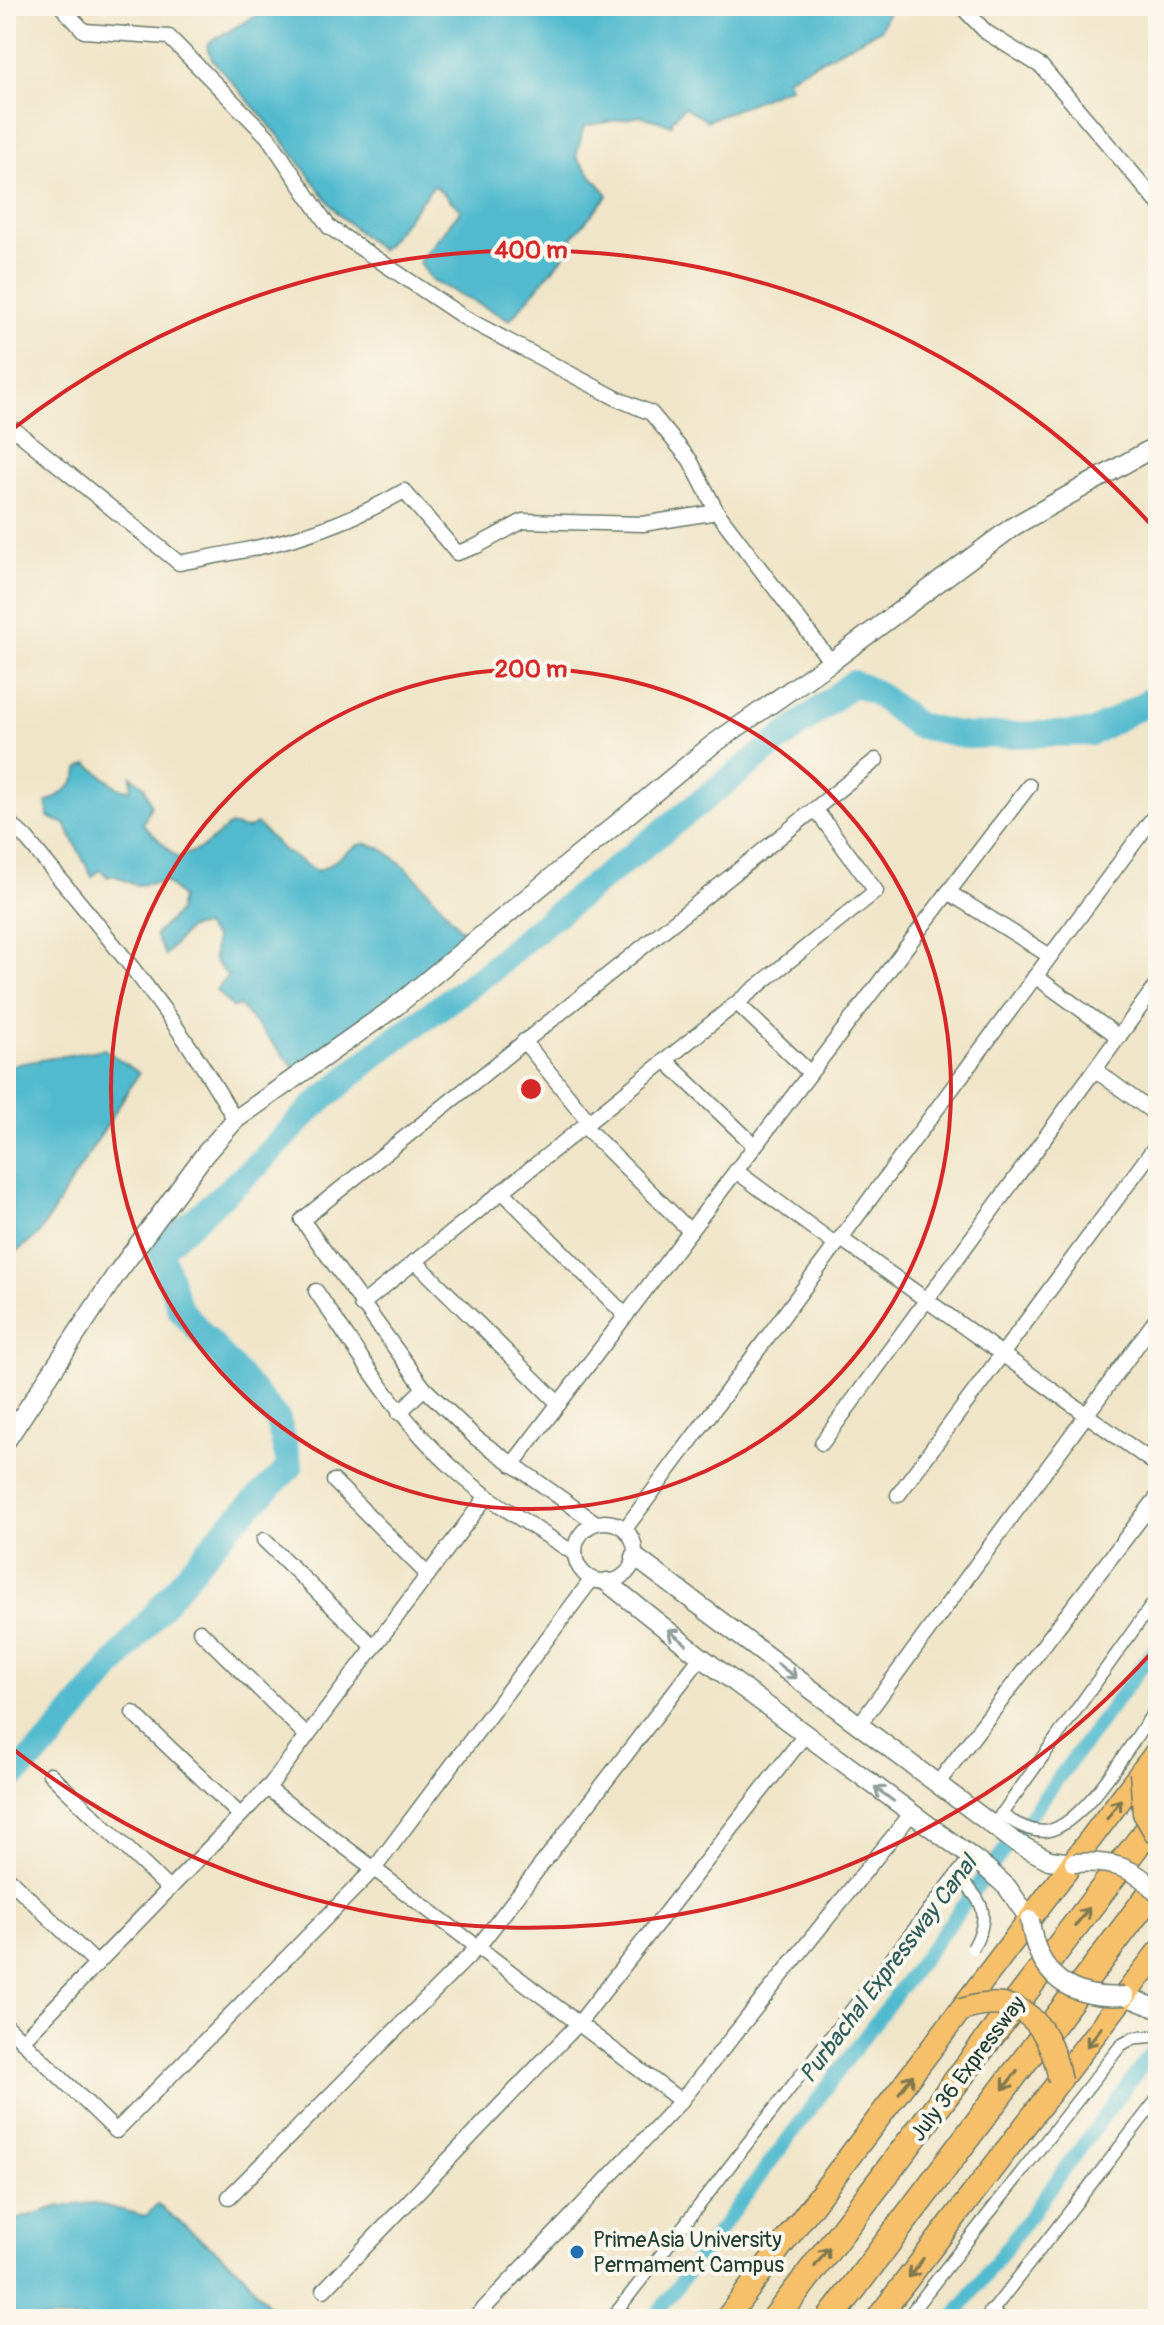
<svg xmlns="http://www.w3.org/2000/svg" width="1164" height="2325" viewBox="0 0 1164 2325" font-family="Pangolin,sans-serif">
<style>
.water{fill:#51bace;stroke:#387c81;stroke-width:2}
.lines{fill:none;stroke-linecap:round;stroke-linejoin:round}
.canal{stroke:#51bace;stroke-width:14}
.river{stroke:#51bace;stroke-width:26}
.pedestrian-casing{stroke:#687868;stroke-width:14}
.minor-casing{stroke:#687868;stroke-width:17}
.tertiary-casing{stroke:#687868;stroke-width:21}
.primary-casing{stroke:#687868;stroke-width:25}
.motorway-casing{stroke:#687868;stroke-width:29}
.pedestrian{stroke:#fff;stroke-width:11}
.minor{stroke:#fff;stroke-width:14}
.tertiary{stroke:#fff;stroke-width:18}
.primary{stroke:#f6c06b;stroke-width:22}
.motorway{stroke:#f6c06b;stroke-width:26}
.pedestrian-bridge-casing{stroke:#687868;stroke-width:14;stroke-linecap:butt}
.tertiary-bridge-casing{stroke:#687868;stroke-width:21;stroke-linecap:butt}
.primary-bridge-casing{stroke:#687868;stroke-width:25;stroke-linecap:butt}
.pedestrian-bridge{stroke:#fff;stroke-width:11}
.tertiary-bridge{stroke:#fff;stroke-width:18}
.primary-bridge{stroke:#f6c06b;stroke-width:22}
.oneway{stroke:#8f9e9a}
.oneway2{stroke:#80784d}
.ring{fill:none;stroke:#d62828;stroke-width:4}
.poi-dot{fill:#1f6fb2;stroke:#fbf7ec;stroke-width:3}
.labels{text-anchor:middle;stroke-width:8;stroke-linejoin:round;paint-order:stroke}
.street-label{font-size:22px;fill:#1f3d34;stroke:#fbf7ec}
.poi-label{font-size:22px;fill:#1f3d34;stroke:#fbf7ec;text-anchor:start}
.water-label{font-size:24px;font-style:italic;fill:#2c5c5a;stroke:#fbf7ec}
.centre{fill:#d62828;stroke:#fbf7ec;stroke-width:4}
.ring-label{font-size:24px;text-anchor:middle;font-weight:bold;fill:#d62828;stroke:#fbf7ec;stroke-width:8;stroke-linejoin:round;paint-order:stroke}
</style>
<rect width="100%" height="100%" fill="#fbf7ec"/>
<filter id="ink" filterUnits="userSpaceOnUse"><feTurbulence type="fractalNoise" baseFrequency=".0125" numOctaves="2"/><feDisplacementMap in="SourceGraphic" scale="16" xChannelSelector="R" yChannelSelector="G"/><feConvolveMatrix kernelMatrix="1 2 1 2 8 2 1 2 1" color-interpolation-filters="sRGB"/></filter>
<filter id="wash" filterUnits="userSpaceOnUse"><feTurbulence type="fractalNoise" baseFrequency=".006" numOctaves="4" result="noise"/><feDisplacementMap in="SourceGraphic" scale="32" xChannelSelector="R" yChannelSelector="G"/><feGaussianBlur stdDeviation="1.8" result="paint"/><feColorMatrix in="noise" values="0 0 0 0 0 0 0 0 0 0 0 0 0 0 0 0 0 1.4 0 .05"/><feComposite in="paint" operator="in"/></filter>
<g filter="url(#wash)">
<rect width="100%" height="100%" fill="#f0e5c8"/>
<!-- water -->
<g class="water">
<polygon points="274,6 890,6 881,29 787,78 790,87 707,121 684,107 672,120 672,125 641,116 584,126 576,157 608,195 573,236 569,250 510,320 431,280 419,262 461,210 434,185 381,251 338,214 280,137 212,59 207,46 212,40"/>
<path d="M88,764l30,24 13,2v-14l13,10 7,19 -8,19 34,34 25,-10 28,-23 17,4 10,-5 27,27 33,20c16,-5 26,-19 42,-26 28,-12 92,73 109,93l-170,134 -58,-66 -8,1 -16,-17 12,-14 -14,-16 1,-22 -12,-12 -14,2 -24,27 -10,-20 23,-23 3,-15 -15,-15 -31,3 -22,-10 -5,2 -8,-7 -8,7 -27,-53 -17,-7 -1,-15c12,-6 31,-18 31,-33z"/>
<polygon points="104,1049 139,1073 39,1234 6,1260 6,1066"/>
<polygon points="93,2203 145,2216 158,2205 238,2268 279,2319 6,2319 6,2223 60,2206"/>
</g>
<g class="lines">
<!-- canal -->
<g class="canal">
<polyline points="653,2319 1158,1645"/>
<polyline points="953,2319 1158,2044"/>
</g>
<!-- river -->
<polyline class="river" points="6,1783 52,1739 223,1532 290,1467 278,1420 180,1309 160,1250 256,1166 313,1107 382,1049 491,970 531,934 853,683 875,692 916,725 967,736 1092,733 1158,696"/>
</g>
</g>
<g filter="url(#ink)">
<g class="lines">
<!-- pedestrian casing -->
<g class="pedestrian-casing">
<g id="pedestrian">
<path d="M1001,1814c13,9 30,19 46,17 38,-6 88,-94 111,-125"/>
<polyline points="993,1826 1158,1596"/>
<polyline points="611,2319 969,1858"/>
<polyline points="906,2319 1121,2045 1134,2038 1158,2036"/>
<polyline points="986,2319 1158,2098"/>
</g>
</g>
<!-- minor casing -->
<g class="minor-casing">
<g id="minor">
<polyline points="61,6 84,31 169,37 268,137 329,227 465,318 618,399 651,413 690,460 717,512 831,662"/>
<polyline points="961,6 986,32 1042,67 1158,203"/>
<path d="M6,427l9,3 164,133c86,-16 148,-27 225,-72l53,62 20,-7 46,-25 120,3 74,-12"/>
<path d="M6,820l19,17c76,91 152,179 210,283"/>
<polyline points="948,892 1050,956"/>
<polyline points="1035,976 1119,1037"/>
<polyline points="737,1003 810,1073"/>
<polyline points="524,1041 589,1122"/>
<polyline points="665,1060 755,1146"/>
<polyline points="1095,1070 1158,1116"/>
<polyline points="584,1126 690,1231"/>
<polyline points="736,1171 836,1245"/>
<polyline points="502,1191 626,1316"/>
<polyline points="840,1238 1158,1466"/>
<polyline points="415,1261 559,1404"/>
<path d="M316,1291c43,63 82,128 139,179 36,33 80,57 120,84"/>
<polyline points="361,1305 876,891 815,809"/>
<polyline points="399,1413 424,1388"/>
<polyline points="822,1443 1158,983"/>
<polyline points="512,1465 1029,786"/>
<polyline points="334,1481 428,1575"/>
<polyline points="898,1495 1158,1143"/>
<circle cx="605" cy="1552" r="30"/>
<polyline points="596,1523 476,1438 424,1388 302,1220 876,760"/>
<polyline points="625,1529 1158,811"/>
<polyline points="264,1540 374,1647"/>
<polyline points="200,1631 307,1736"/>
<polyline points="133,1713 240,1815"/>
<polyline points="859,1725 1158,1317"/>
<polyline points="50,1774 169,1889"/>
<polyline points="937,1784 1158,1496"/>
<polyline points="267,1788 681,2101"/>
<polyline points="6,1876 97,1964"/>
<polyline points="6,2025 116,2131 374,1869 592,1579"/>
<polyline points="22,2041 271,1784 487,1496"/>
<polyline points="229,2197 478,1947 701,1657"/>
<polyline points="324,2290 579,2023 805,1735"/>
<polyline points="991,2312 999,2319"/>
<polyline points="474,2319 681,2101 911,1814"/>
</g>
</g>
<!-- tertiary casing -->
<g class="tertiary-casing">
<g id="tertiary">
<polyline points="6,1441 115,1276 205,1154 235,1120 395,1007 712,745 831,662 1014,526 1158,445"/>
<polyline points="635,1557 1015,1842 1049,1860 1074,1863"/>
<polyline points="607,1582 701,1657 986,1868 1007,1887 1030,1920"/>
<polyline points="1125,1996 1158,2009"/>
</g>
</g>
<!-- primary casing -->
<g class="primary-casing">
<g id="primary">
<polyline points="726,2319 1158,1750"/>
<polyline points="877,2319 1158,1952"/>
</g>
</g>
<!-- motorway casing -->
<g class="motorway-casing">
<g id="motorway">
<polyline points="775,2319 1158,1817"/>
<polyline points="830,2319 1158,1884"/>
</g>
</g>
<!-- pedestrian -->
<use href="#pedestrian" class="pedestrian"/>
<!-- minor -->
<use href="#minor" class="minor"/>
<!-- tertiary -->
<use href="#tertiary" class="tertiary"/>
<!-- primary -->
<use href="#primary" class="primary"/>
<!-- motorway -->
<use href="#motorway" class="motorway"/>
<!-- pedestrian-bridge casing -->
<g class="pedestrian-bridge-casing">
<path id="pedestrian-bridge" d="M956,1875c27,25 36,39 17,73"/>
</g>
<!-- tertiary-bridge casing -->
<g class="tertiary-bridge-casing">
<g id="tertiary-bridge">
<path d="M1074,1863c35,-2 60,2 84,31"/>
<path d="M1030,1920c7,56 40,80 95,76"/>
</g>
</g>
<!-- primary-bridge casing -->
<g class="primary-bridge-casing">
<g id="primary-bridge">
<polyline points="1141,1772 1144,1813 1158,1837"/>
<path d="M962,2010c61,-20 88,15 98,71"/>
</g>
</g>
<!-- pedestrian-bridge -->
<use href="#pedestrian-bridge" class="pedestrian-bridge"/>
<!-- tertiary-bridge -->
<use href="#tertiary-bridge" class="tertiary-bridge"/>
<!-- primary-bridge -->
<use href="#primary-bridge" class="primary-bridge"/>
</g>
<!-- one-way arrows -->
<defs><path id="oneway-shaft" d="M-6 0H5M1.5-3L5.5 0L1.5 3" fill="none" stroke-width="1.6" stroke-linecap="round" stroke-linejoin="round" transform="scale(2)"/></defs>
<g class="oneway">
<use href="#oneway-shaft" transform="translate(677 1637) rotate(-141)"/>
<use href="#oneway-shaft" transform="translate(787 1671) rotate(37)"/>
<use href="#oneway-shaft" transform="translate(884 1794) rotate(-143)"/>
</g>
<g class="oneway2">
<use href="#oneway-shaft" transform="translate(1114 1809) rotate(-54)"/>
<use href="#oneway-shaft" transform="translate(1082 1917) rotate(-53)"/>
<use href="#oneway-shaft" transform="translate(1094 2037) rotate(127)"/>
<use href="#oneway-shaft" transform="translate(1010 2080) rotate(127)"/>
<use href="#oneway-shaft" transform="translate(906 2084) rotate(-53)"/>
<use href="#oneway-shaft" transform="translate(822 2257) rotate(-53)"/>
<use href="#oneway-shaft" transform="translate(916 2268) rotate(127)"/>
</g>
</g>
<!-- distance rings -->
<g class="ring">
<circle cx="531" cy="1089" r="420"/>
<path d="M1154 1650A839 839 0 0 1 9 1746M9 432A839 839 0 0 1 1154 528"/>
</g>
<!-- markers -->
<circle class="poi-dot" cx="577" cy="2252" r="8"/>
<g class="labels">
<!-- street labels -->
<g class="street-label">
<text transform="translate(967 2068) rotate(-53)" y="8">July 36 Expressway</text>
</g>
<!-- poi labels -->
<g class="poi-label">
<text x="593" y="2247">PrimeAsia University<tspan x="593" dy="25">Permament Campus</tspan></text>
</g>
<!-- water labels -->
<g class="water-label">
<text transform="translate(888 1969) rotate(-53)" y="8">Purbachal Expressway Canal</text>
</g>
</g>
<circle cx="531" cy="1089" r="12" class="centre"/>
<g class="ring-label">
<text x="531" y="258">400 m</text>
<text x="531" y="677">200 m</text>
</g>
<!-- margin -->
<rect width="1164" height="2325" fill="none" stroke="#fbf7ec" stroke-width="32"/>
</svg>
